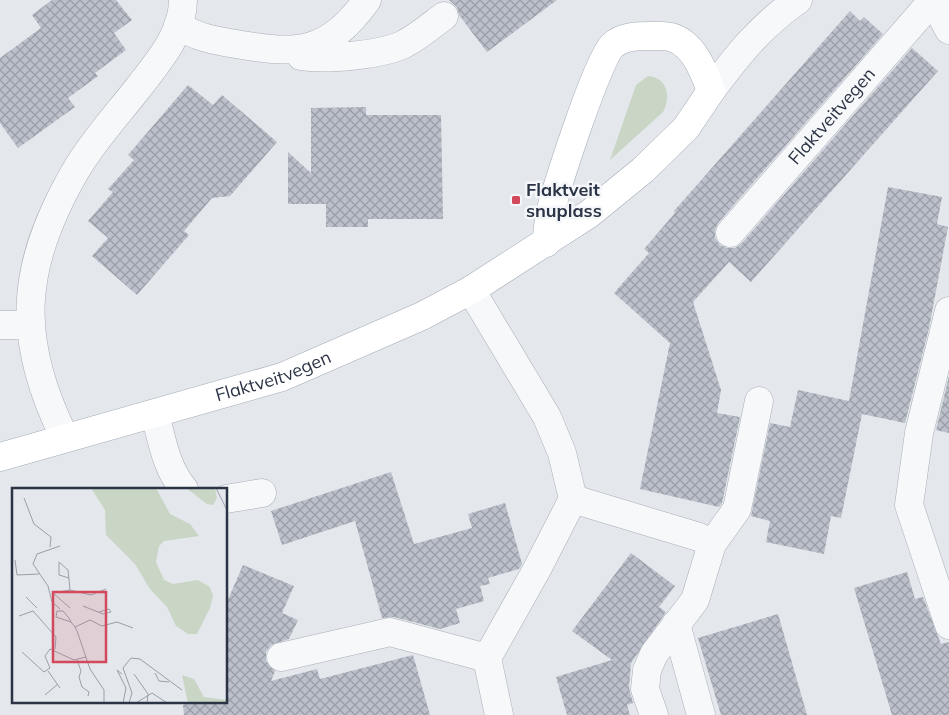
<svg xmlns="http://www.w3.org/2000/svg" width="949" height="715" viewBox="0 0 949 715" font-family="Mulish,sans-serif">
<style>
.green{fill:#c9d6c5}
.building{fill:url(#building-cross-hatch)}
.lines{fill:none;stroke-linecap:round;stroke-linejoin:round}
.minor-casing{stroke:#a9aeb7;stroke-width:29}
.major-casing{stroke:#a3abb8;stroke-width:29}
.minor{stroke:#f7f8fa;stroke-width:28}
.major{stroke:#fff;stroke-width:28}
.poi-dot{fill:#d1495b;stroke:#f4f6f9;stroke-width:2}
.labels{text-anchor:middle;stroke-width:5;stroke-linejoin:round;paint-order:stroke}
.street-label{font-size:18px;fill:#2b3445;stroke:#f4f6f9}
.poi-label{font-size:18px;font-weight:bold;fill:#2b3445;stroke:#f4f6f9;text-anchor:start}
.inset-road{fill:none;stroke:#9a9fa9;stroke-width:1}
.view{fill:#d1495b;fill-opacity:0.15;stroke:#d1495b;stroke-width:2.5}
.inset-edge{fill:none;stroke:#2b3445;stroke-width:2.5}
</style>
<defs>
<pattern id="building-cross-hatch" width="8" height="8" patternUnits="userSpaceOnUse" patternTransform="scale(1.25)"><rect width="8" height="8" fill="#bbc0ca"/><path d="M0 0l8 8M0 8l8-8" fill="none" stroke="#989da6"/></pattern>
</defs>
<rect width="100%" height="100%" fill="#e4e7ec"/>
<!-- green -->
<path class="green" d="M648,76c20,2 23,21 15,36l-53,48 26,-75z"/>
<!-- building -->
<g class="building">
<polygon points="52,0 116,0 132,20 114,33 126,50 95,73 98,76 68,98 75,107 18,148 0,123 0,58 41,28 32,15"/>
<polygon points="449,0 557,0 487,52 459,15 457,7"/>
<polygon points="850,11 860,21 864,17 883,34 718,223 715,230 715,238 720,245 727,248 735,248 742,243 912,48 938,71 751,282 729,262 693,302 721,390 717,413 740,417 722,503 719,507 640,489 670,343 614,293 649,253 644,249 675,213 674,211"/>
<polygon points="188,85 213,105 222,95 277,142 230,196 212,198 184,231 189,235 137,295 92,256 108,238 88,221 113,192 108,189 134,160 128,155"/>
<polygon points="366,107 366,115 441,115 443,219 368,219 368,227 326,227 326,204 288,204 288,152 311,173 311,108"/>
<polygon points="888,187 942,197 937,224 948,227 929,328 905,423 862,414 841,518 831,516 824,554 766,542 770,521 751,516 770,423 790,427 798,390 849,401"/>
<polygon points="949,376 949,433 936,430"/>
<polygon points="391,472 414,544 472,528 468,514 505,503 522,564 519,569 488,578 490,584 480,586 484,601 456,609 460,623 440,629 394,617 382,618 355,521 282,545 271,511"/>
<polygon points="631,553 675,586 659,607 666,612 631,663 629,688 633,703 627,705 630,715 567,715 556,677 612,660 572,631"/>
<polygon points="243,565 294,586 282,613 298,620 289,639 271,645 266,652 266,661 275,671 271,681 317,669 320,679 413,655 430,715 184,715 183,705 198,701 226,701 226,604"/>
<polygon points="907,572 915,599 923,597 941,644 949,642 949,715 892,715 854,588"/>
<polygon points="778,614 807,715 721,715 698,638"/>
</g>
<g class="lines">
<!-- minor casing -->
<g class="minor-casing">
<g id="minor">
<path d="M178,25c16,12 39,16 58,19 62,11 92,10 131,-44"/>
<path d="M301,56c24,4 84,-1 105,-13 13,-7 26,-18 38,-27"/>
<path d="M711,91c27,-37 50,-65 87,-91"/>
<path id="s1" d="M730,233l203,-233 16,30"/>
<polyline points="471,290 547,417 562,453 573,499 536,571 487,658 499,715"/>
<polyline points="949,311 919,433 909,505 949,625"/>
<polyline points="0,325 30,325"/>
<path d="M155,414c7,26 11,54 29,75"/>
<path d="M65,438c-50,-100 -45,-172 11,-268 17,-29 41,-55 62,-82 20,-26 45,-54 45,-88"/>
<polyline points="226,499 262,493"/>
<polyline points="573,499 699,537 712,544"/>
<polyline points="676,624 701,715"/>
<polyline points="281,657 390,632 487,658"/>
<polyline points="654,715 645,689 647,670 654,654 695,600 712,544 737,509 759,401"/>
</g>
</g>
<!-- major casing -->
<g class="major-casing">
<g id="major">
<path id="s2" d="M0,457l282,-80 140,-61 49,-26 118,-76 54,-44 43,-42 25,-37c-8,-23 -21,-56 -50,-55 -15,0 -36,-2 -48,9 -15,12 -55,139 -62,164 -3,11 -3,23 -5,34"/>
</g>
</g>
<!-- minor -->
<use href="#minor" class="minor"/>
<!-- major -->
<use href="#major" class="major"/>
</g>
<!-- markers -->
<rect class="poi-dot" x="511" y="195" width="10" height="10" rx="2.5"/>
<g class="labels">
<!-- street labels -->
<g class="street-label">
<text dy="6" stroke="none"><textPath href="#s1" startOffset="155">Flaktveitvegen</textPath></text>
<text dy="6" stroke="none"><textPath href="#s2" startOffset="285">Flaktveitvegen</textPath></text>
</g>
<!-- poi labels -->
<g class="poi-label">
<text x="526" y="196">Flaktveit<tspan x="526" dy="21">snuplass</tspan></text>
</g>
</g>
<!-- overview -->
<g transform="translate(12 488)">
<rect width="215" height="215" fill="#e4e7ec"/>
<path d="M79,0h65l14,26 20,10 9,12 -35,5 -5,5 -3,16 8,18 9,4 25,-4 12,7 3,9 -3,12 -13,26h-9l-12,-8 -9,-19 -17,-18 -15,-25 -29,-29 -1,-25zM174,0h29l2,10 -4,7 -6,-1zM170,187l12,4 10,18 23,3v3h-39z" fill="#c9d6c5"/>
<path class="inset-road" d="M204,0l11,22M12,10l10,26 17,13 -1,10M3,72l2,15 22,-1M57,90l-10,-3v-13l9,8 2,20M14,109l11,11M71,118l20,8 8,-2 -2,-3 -10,3M58,120l-17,-15 17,-3 21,5 15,-6M48,121l-8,-7 -4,-16 -15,-22 4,-10 23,-8M7,128l14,-5 23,26 -1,12M59,134l-15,-5 1,-6h6l6,7 2,4 4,5 2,4 13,38 14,21v13M63,139l15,-7 12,6 15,-4 16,6M10,164l22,20 6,-4 -5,-12 5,-7 24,11 12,-3M65,172l4,11 -2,6 3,10 7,5 -1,4M36,183l12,17M143,185l4,8 10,1M110,186l-5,-4 9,18 -3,15M122,186l14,20 -1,9M33,207l13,-11M117,215l3,-10 -9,-25 8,-10 9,1 42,31M124,215l16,-10 15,10"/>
<path class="view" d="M41,104h53v70h-53z"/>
<rect width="215" height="215" class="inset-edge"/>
</g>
</svg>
